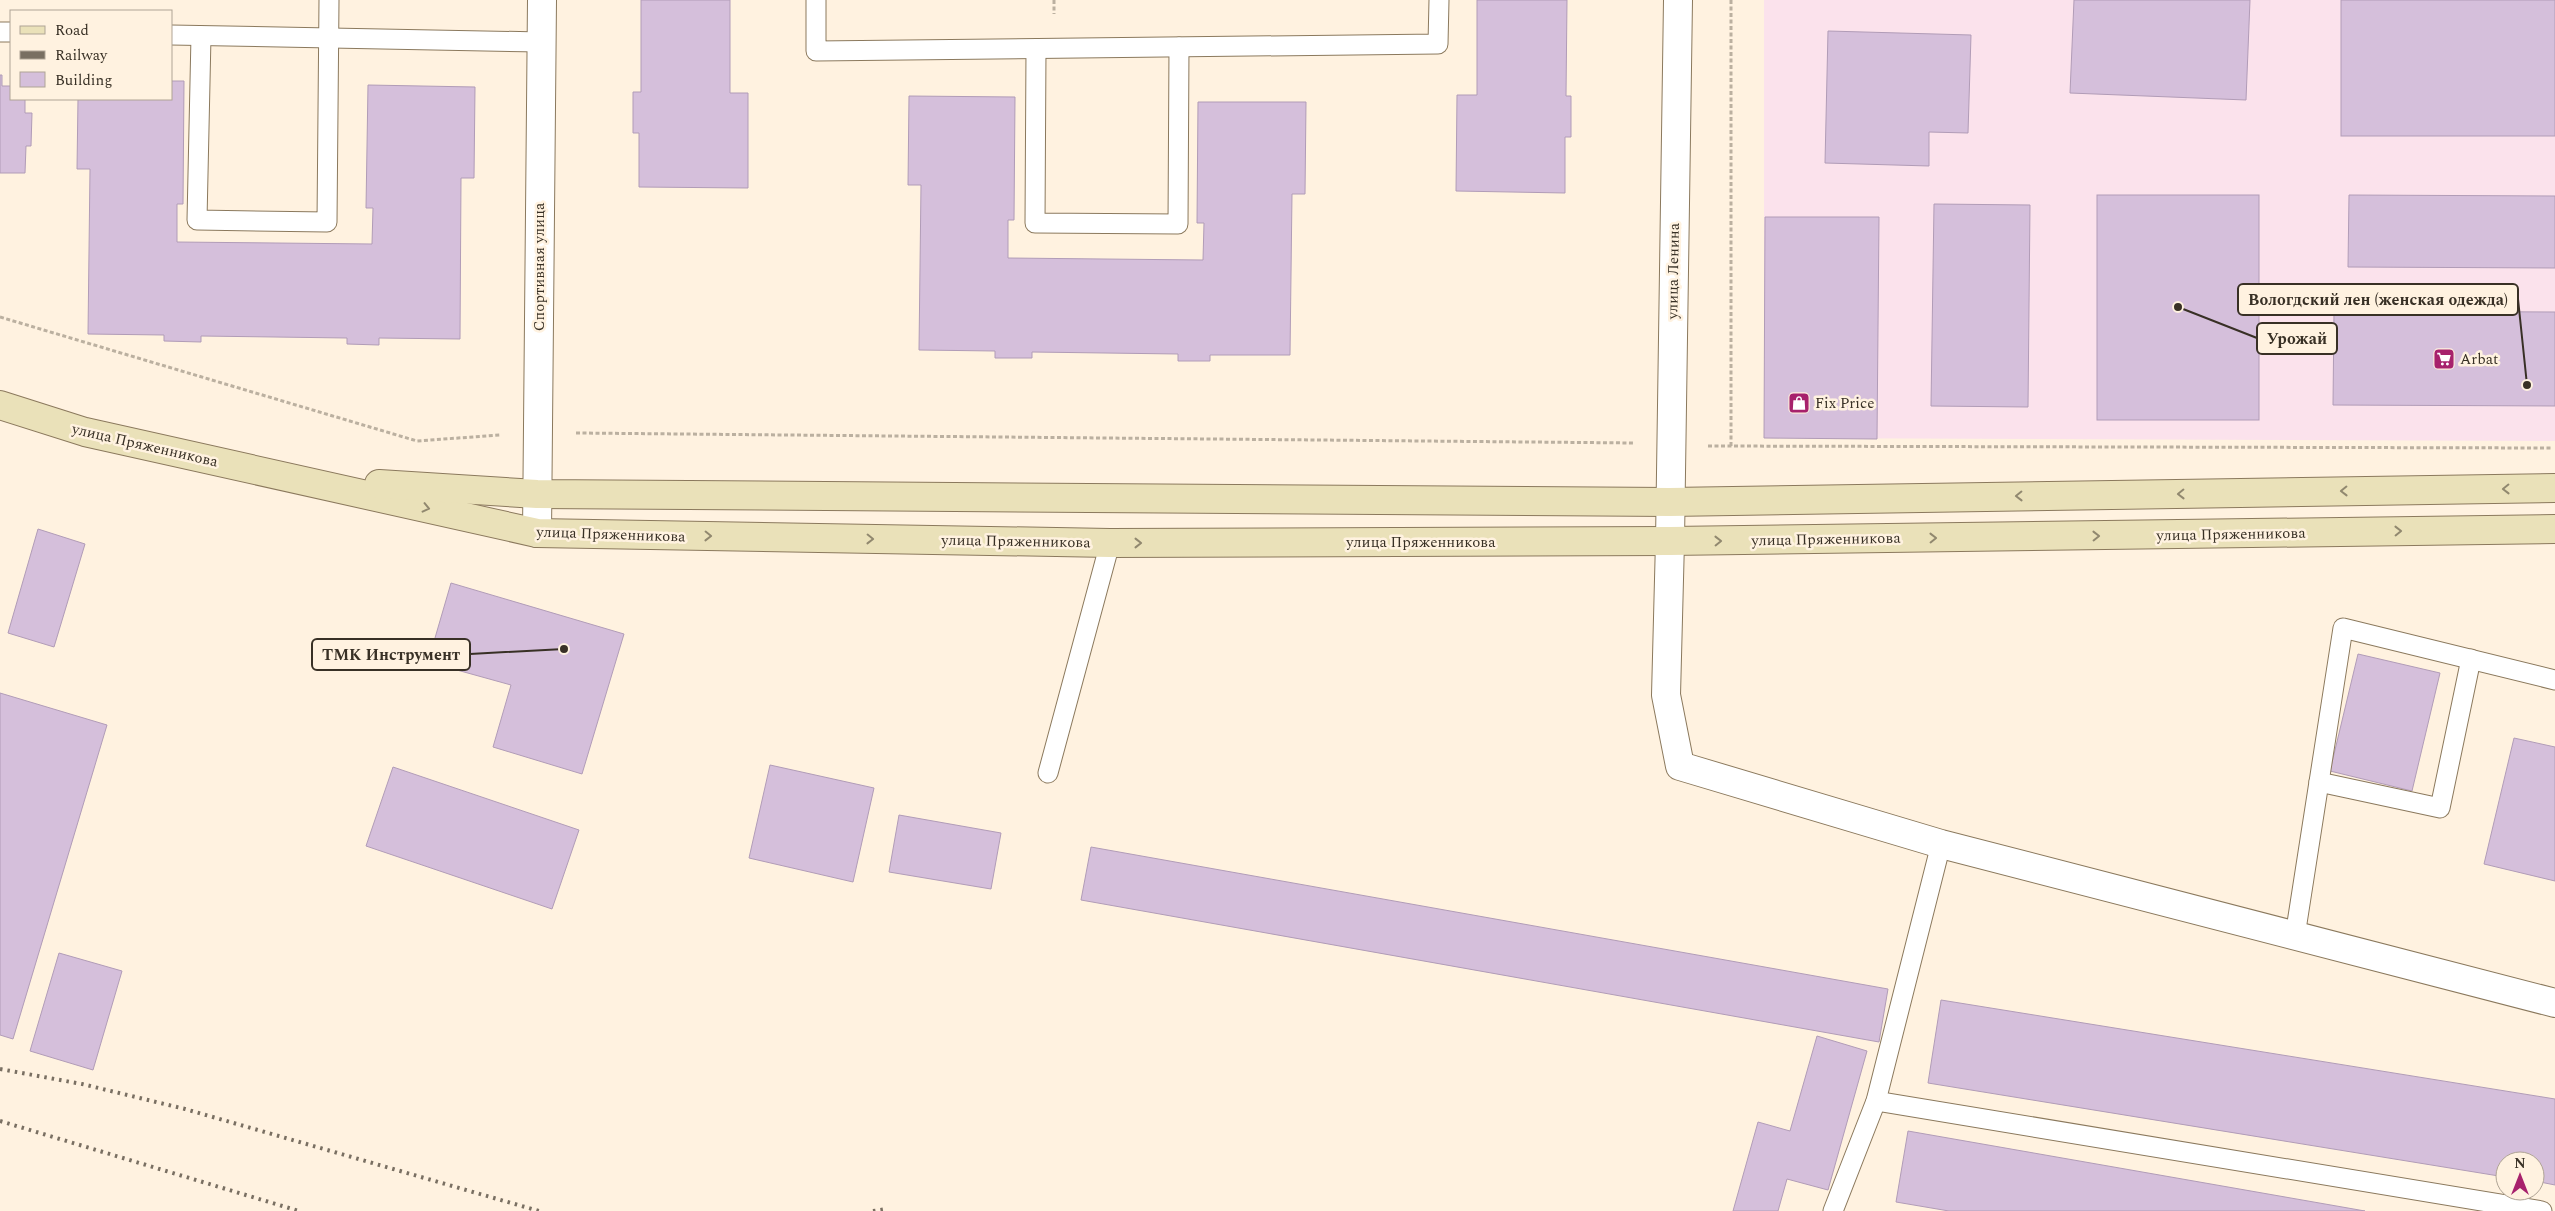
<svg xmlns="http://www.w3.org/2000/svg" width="2555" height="1211" viewBox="0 0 2555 1211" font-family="Spectral,serif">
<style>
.commercial{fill:#fbe2ec}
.building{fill:#d5bfdb;stroke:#b19cb7}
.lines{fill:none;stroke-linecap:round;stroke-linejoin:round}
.service-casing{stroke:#8b795d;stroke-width:21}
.minor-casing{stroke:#8b795d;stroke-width:30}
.tertiary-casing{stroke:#8b795d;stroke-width:30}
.secondary-casing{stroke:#8b795d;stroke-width:30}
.path{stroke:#bbb0a0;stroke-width:3;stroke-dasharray:4 2.5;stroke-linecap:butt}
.service{stroke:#fff;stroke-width:19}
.minor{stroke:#fff;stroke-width:28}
.tertiary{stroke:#fff;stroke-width:28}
.secondary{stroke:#eae1b9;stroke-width:28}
.rail{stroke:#796f62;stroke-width:4;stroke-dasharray:2.5 5;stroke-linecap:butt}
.oneway{stroke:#91886f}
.labels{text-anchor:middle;stroke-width:5;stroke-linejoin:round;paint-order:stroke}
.street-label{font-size:15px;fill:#383025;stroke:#fff2e0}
.poi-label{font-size:15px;fill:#383025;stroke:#fff2e0;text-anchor:start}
.leader{fill:none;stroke:#383025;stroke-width:2}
.callout-dot{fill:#383025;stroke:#fff2e0;stroke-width:2}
.callout{fill:#fff2e0;stroke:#383025;stroke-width:2}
.callout-label{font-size:16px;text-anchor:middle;font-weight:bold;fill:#383025}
</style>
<rect width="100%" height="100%" fill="#fff2e0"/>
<!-- commercial -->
<polygon class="commercial" points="1764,0 2555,0 2555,441 1764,438"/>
<!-- building -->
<g class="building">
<polygon points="641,0 730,0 730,93 748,93 748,188 639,187 639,133 633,133 633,92 641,92"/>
<polygon points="1477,0 1567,0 1566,96 1571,96 1571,137 1565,137 1565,193 1456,191 1457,95 1477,95"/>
<polygon points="2074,0 2250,0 2246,100 2070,93"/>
<rect x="2341" y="0" width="214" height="136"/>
<polygon points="1828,31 1971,35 1968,133 1929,132 1929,166 1825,163"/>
<polygon points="0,75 2,75 2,86 11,86 11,99 25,99 25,113 32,113 31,146 26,146 25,173 0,173"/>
<polygon points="171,81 184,81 183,204 177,204 177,242 372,244 373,208 366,208 368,85 475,87 474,178 461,178 460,339 379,338 379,345 347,344 347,338 201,336 201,342 164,341 164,335 88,334 90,169 77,169 78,99 171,99"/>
<polygon points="909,96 1015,97 1014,220 1008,220 1008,258 1104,259 1203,260 1204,223 1197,223 1198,102 1306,102 1305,194 1292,194 1290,355 1210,355 1210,361 1178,361 1178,354 1032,352 1032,358 995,358 995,351 919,350 921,185 908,185"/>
<rect x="2097" y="195" width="162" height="225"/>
<polygon points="2349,195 2555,196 2555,268 2348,267"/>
<polygon points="1934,204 2030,205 2028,407 1931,406"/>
<polygon points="1765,217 1879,217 1877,439 1764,438"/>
<polygon points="2334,311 2555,312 2555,406 2333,405"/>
<polygon points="38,529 85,544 54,647 8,633"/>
<polygon points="451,583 624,634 582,774 493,747 511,685 428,662"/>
<polygon points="2358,654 2440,673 2412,791 2330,771"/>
<polygon points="0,693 107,725 13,1039 0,1035"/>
<polygon points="2514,738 2555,747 2555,881 2484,864"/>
<polygon points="770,765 874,788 853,882 749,858"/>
<polygon points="393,767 579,830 552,909 366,846"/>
<polygon points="899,815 1001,833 991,889 889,872"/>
<polygon points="1091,847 1888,989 1879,1042 1081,900"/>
<polygon points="59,953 122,971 93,1070 30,1051"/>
<polygon points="1941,1000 2555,1099 2555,1185 2535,1181 2535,1161 2505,1161 2505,1177 1928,1083"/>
<polygon points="1817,1036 1867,1051 1828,1190 1787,1179 1778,1211 1733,1211 1758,1122 1790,1131"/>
<polygon points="1908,1131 2365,1211 1949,1211 1896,1202"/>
</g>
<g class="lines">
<!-- service casing -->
<g class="service-casing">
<g id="service">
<polyline points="816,0 816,51 1438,44 1439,0"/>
<polyline points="0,32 11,32"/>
<polyline points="171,35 541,42"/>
<polyline points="201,36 197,220 327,222 329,0"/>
<polyline points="1036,49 1035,223 1178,224 1179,47"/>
<polyline points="1048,773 1110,543"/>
<polyline points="2319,782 2440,808 2471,659"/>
<polyline points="2295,936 2343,628 2555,680"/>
<polyline points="1876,1101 2542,1211"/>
<polyline points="1833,1211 1876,1101 1941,844"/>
</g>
</g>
<!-- minor casing -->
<g class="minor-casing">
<g id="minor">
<polyline points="537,533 542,0"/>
<polyline points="1670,541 1666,695 1680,766 1941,844 2555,1003"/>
</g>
</g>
<!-- tertiary casing -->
<g class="tertiary-casing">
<polyline id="tertiary" points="1670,541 1678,0"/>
</g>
<!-- secondary casing -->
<g class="secondary-casing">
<g id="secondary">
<polyline points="0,405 85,432 537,533 1110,543 1670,541 2555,529"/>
<polyline points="379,484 537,494 1670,502 2555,488"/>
</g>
</g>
<!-- path -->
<g class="path">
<polyline points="1054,0 1054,14"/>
<polyline points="1731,0 1731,448"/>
<polyline points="0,317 417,441 500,435"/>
<polyline points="576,433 1635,443"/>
<polyline points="1708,446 2552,448"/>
</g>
<!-- service -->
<use href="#service" class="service"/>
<!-- minor -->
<use href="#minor" class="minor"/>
<!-- tertiary -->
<use href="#tertiary" class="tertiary"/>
<!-- secondary -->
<use href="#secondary" class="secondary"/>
<!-- rail -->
<g class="rail">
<polyline points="0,1069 82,1084 185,1109 539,1211"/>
<polyline points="0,1121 299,1211"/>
<polyline points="873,1211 886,1209"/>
</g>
</g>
<!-- one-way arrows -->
<defs><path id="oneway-chevron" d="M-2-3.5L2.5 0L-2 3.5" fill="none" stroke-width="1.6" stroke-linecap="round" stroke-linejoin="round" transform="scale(1.25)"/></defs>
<g class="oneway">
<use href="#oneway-chevron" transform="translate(2506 489) rotate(179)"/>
<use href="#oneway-chevron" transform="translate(2344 491) rotate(179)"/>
<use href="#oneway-chevron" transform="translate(2181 494) rotate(179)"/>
<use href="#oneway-chevron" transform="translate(2019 496) rotate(179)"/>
<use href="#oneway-chevron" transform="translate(426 508) rotate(13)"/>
<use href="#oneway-chevron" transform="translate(2398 531) rotate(-1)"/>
<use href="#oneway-chevron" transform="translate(708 536) rotate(1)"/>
<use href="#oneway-chevron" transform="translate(2096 536) rotate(-1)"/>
<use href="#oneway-chevron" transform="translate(1933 538) rotate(-1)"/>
<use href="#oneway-chevron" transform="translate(870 539) rotate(1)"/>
<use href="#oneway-chevron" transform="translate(1718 541) rotate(-1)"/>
<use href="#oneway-chevron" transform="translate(1138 543)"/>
</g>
<!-- icons -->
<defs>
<g id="supermarket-square" transform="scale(1.125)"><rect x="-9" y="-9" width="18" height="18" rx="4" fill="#a7216c" stroke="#fff2e0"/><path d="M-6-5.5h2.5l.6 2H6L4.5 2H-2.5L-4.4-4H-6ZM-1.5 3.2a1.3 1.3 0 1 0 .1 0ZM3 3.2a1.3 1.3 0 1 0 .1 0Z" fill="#fff"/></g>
<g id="shop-square" transform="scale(1.125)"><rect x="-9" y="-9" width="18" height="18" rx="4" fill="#a7216c" stroke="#fff2e0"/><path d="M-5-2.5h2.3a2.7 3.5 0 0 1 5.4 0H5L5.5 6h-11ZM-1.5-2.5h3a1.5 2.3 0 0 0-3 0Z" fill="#fff"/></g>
</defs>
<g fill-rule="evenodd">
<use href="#supermarket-square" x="2444" y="359"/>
<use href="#shop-square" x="1799" y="403"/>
</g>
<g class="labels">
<!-- street labels -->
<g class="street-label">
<text transform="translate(539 267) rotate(-90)" y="5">Спортивная улица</text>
<text transform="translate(1673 271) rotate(-89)" y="5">улица Ленина</text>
<text transform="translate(145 445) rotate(13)" y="5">улица Пряженникова</text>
<text transform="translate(611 534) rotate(2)" y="5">улица Пряженникова</text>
<text transform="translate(2231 534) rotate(-1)" y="5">улица Пряженникова</text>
<text transform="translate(1826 539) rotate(-1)" y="5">улица Пряженникова</text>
<text transform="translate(1016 541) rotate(1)" y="5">улица Пряженникова</text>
<text x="1421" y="547">улица Пряженникова</text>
</g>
<!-- poi labels -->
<g class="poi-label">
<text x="2460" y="364">Arbat</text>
<text x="1815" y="408">Fix Price</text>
</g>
</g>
<!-- callouts -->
<path class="leader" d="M2527 385L2518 299M2178 307L2257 338M564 649L470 654"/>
<g class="callout-dot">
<circle cx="2527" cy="385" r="5"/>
<circle cx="2178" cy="307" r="5"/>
<circle cx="564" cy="649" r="5"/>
</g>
<g class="callout">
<rect x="2238" y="284" width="280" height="31" rx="5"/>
<rect x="2257" y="323" width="80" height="31" rx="5"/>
<rect x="312" y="639" width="158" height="31" rx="5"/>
</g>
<g class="callout-label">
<text x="2378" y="305">Вологдский лен (женская одежда)</text>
<text x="2297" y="344">Урожай</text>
<text x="391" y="660">ТМК Инструмент</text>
</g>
<!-- legend -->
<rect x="10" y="10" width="162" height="90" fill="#fff2e0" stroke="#afa495"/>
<rect x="20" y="26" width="25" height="8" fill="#eae1b9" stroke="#afa495"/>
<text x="55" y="35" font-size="15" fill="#383025">Road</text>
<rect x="20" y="51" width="25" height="8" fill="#796f62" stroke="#afa495"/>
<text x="55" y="60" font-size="15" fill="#383025">Railway</text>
<rect x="20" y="72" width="25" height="15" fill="#d5bfdb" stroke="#afa495"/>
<text x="55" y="85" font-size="15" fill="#383025">Building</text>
<!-- north arrow -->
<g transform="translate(2520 1176)"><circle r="24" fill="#fff2e0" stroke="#afa495"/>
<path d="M0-4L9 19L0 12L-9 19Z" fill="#a7216c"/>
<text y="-8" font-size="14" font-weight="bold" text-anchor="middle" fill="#383025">N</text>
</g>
</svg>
